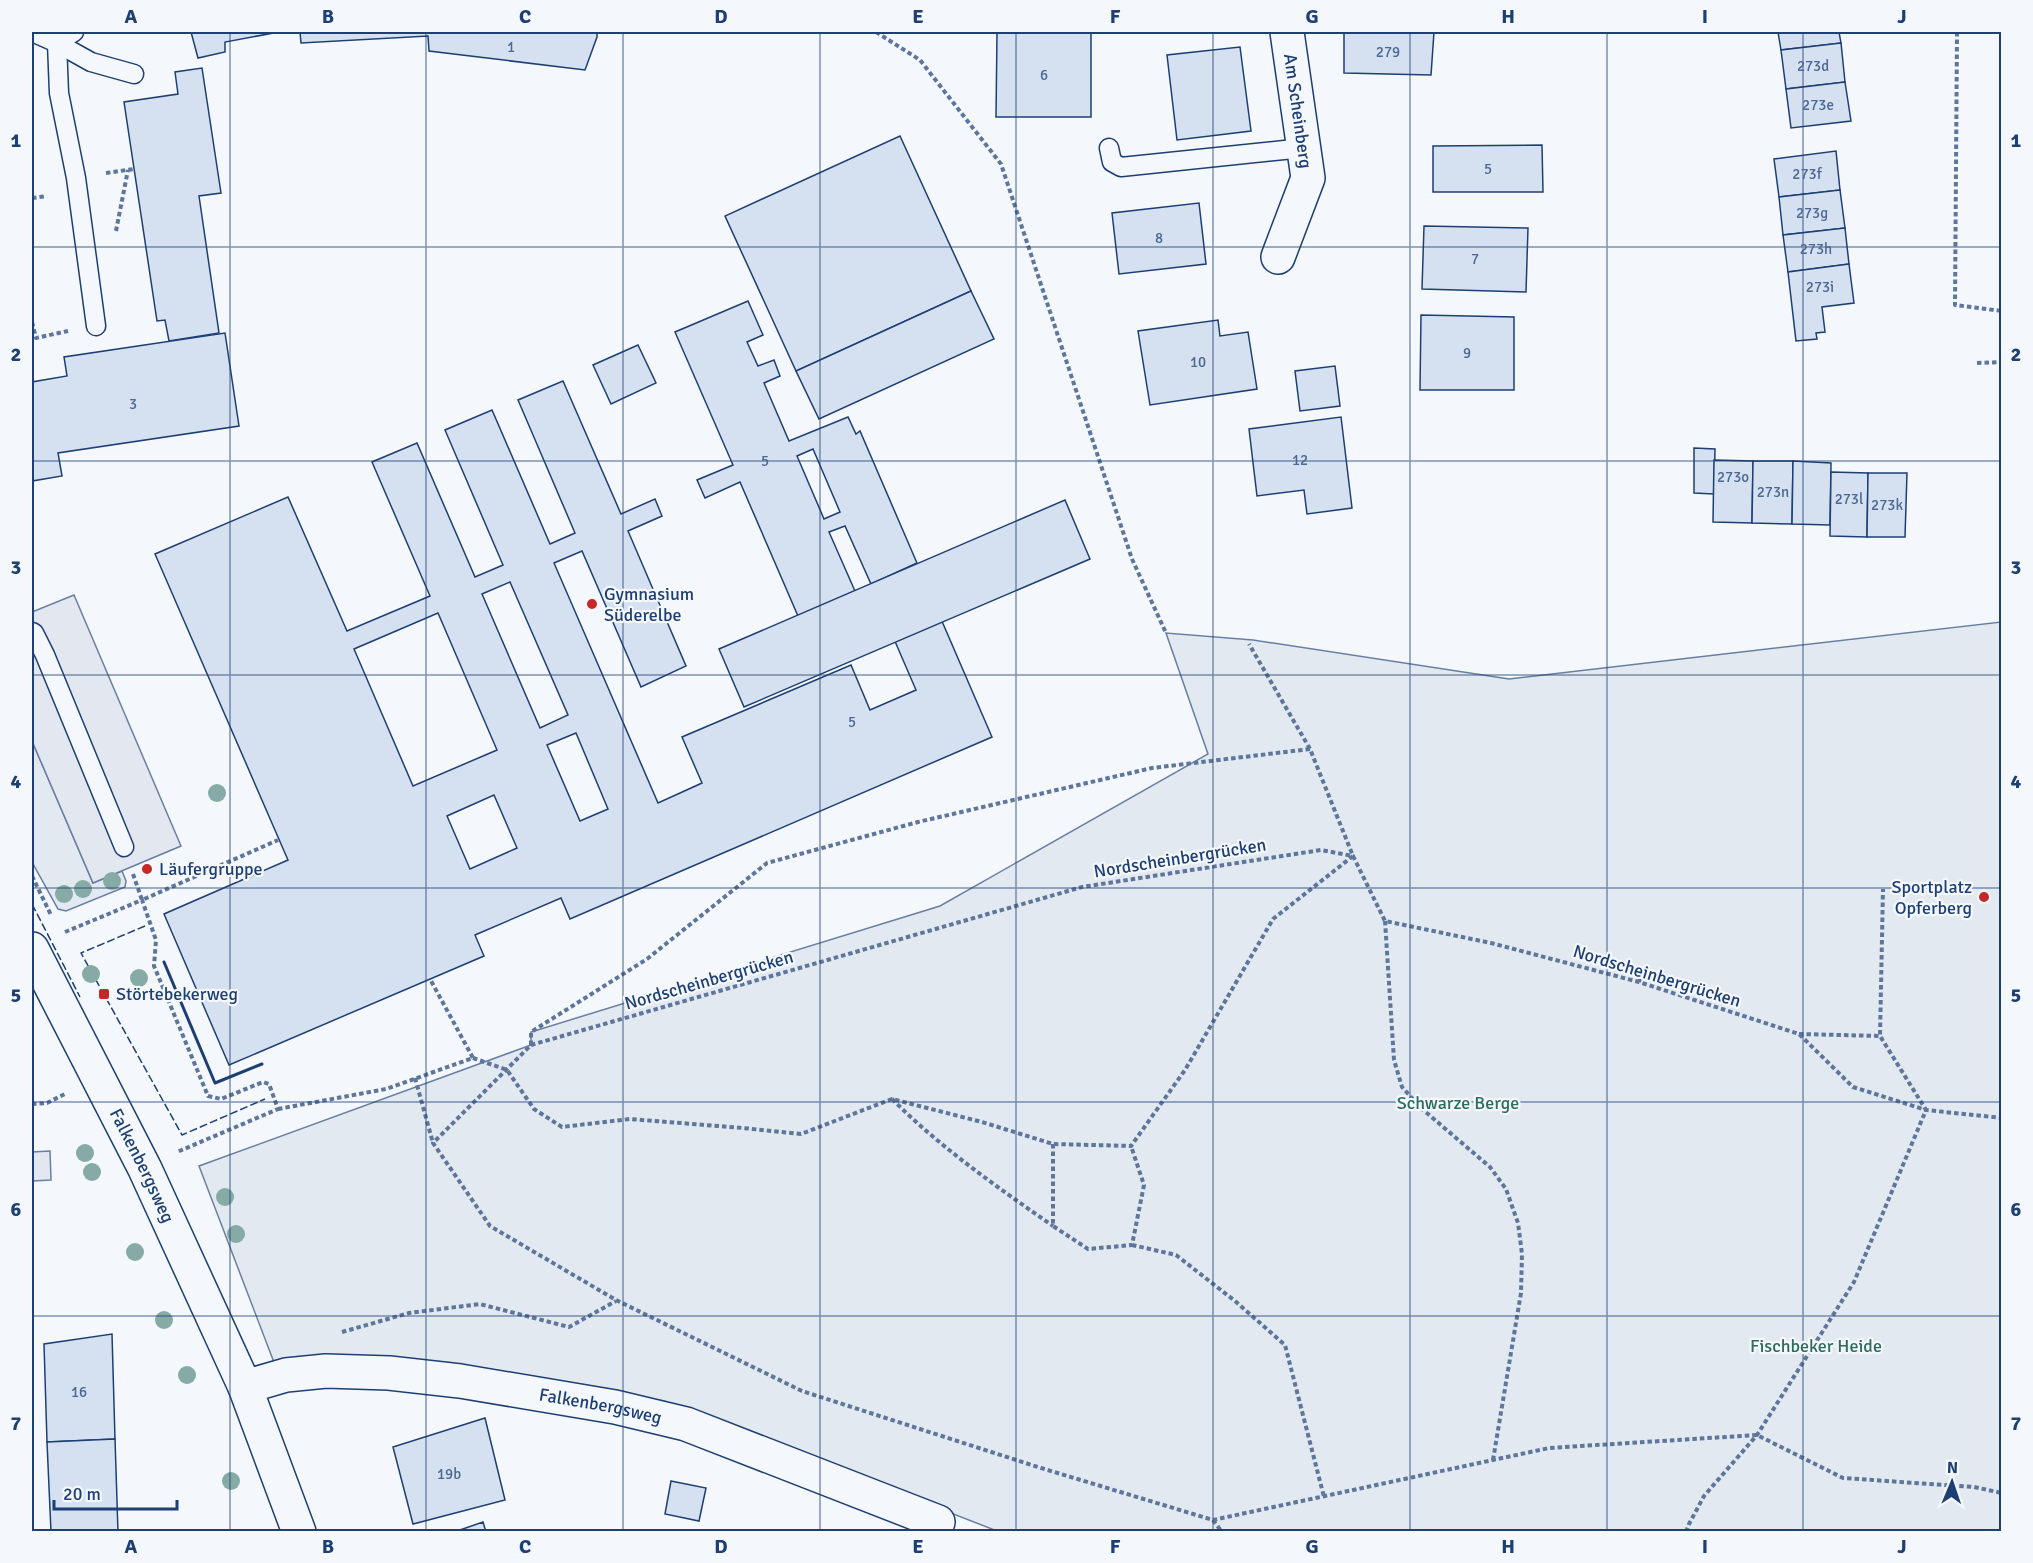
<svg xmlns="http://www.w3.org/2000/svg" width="2033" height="1563" viewBox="0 0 2033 1563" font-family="Signika,sans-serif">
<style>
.green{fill:#e3e9f0;stroke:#687fa3;stroke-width:1.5}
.parking{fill:#e3e8f0;stroke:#687fa3;stroke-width:1.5}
.building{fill:#d5e0f0;stroke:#1d3f73;stroke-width:1.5;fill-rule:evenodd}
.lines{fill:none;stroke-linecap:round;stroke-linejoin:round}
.lane-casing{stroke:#1d3f73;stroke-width:21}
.street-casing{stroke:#1d3f73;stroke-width:36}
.secondary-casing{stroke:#1d3f73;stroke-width:36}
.path{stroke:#5e769c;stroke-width:4;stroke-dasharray:4.5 3;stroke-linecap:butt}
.lane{stroke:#f4f7fb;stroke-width:18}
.street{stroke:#f4f7fb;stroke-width:33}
.secondary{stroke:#f4f7fb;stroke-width:33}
.fence{stroke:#1d3f73;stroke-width:1.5;stroke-dasharray:8 3;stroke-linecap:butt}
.wall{stroke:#1d3f73;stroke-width:3}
.tree{fill:#86aba6}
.grid{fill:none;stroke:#1d3f73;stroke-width:1.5;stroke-opacity:0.55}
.poi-dot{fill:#c62828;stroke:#f4f7fb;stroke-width:2}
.labels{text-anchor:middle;stroke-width:4.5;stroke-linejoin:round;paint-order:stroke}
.number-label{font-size:15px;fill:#4b6792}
.street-label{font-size:18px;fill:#1d3f73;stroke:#f4f7fb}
.poi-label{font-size:18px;fill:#1d3f73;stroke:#f4f7fb;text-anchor:start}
.park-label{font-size:18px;fill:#2c6c60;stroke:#f4f7fb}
.neatline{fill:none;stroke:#1d3f73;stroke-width:2}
.grid-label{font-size:20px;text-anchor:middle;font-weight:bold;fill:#1d3f73}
</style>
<rect width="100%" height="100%" fill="#f4f7fb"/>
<!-- green -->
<g class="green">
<polygon points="2001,622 2001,1531 997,1531 664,1401 464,1368 275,1365 199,1166 531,1045 531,1032 940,906 1208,754 1166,633 1253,640 1509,679"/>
<polygon points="32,741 93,883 122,871 126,881 125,887 66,911 58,909 32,862"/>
</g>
<!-- parking -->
<g class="parking">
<polygon points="74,595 181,846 93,883 32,741 32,612"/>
<polygon points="50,1151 51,1180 32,1181 32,1152"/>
</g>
<!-- building -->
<g class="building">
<polygon points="191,32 279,32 225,42 225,52 198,58"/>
<polygon points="300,32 597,32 597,37 585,70 429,51 428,36 301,43"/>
<polygon points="1344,32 1434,32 1431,75 1344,73"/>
<polygon points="1778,32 1839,32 1841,43 1781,50"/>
<polygon points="997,33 1091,33 1091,117 996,117"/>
<polygon points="1841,43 1845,82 1786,89 1781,50"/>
<polygon points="1240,47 1251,131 1177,140 1167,55"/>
<polygon points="202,68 221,193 199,196 219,333 169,341 165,320 157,321 124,102 178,94 175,72"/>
<polygon points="1845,82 1851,121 1791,128 1786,89"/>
<polygon points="900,136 971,291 796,371 725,216"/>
<polygon points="1542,145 1543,192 1433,192 1433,146"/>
<polygon points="1836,151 1840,190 1779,197 1774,159"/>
<polygon points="1840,190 1845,228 1783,235 1779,197"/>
<polygon points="1199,203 1206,264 1119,274 1112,213"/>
<polygon points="1424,226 1528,228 1526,292 1422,289"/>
<polygon points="1845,228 1849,264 1788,272 1783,235"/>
<polygon points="1849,264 1854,303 1822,307 1825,332 1816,333 1817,339 1796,341 1788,272"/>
<polygon points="971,291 994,339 819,419 796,371"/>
<path d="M748,301l15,34 -16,7 11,24 16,-6 6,16 -16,7 25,58 59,-24 8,17 4,-3 57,132 -46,21 -26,-58 -16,6 26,59 -57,25 -58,-134 -35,16 -8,-18 36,-15 -58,-133zM813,449l27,63 -16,7 -27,-63z"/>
<polygon points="1421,315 1514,317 1514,390 1420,390"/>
<polygon points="1218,320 1220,336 1248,332 1257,389 1150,405 1138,331"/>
<polygon points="225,333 239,426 58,453 62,476 32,481 32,382 67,376 64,357"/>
<polygon points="638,345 656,383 611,404 593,365"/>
<polygon points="1335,366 1340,406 1300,411 1295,371"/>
<path d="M563,381l58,133 34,-15 7,17 -34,15 58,135 -45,21 -59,-136 -28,12 104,240 44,-20 -20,-46 169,-72 19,45 46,-20 -38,-88 47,-20 67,155 -422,182 -9,-21 -86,37 9,21 -255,109 -65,-151 124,-54 -133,-306 133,-57 59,134 83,-35 -58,-134 45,-19 58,134 28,-12 -58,-135 47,-20 58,134 25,-11 -57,-133zM510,582l58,133 -28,13 -58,-134zM438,613l59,137 -84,36 -59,-137zM576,733l32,76 -28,12 -33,-76zM494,795l23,53 -47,21 -23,-53z"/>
<polygon points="1341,417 1352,508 1307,514 1304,490 1257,496 1249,429"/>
<polygon points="1694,448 1715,449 1714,494 1694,493"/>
<polygon points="1714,460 1753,461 1752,523 1713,522"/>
<polygon points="1753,461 1793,461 1792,524 1752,523"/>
<polygon points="1793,461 1831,463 1830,525 1792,524"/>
<polygon points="1831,472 1868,473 1867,537 1830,536"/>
<polygon points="1868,473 1907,473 1905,537 1867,537"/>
<polygon points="1065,500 1090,559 744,707 719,649"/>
<polygon points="112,1334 115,1439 47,1442 44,1344"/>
<polygon points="485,1418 505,1500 413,1524 393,1447"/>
<polygon points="115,1439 118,1532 51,1532 47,1442"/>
<polygon points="671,1481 706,1488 699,1521 665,1514"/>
<polygon points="483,1522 486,1532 454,1532"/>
</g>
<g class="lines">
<!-- lane casing -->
<g class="lane-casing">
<g id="lane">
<polyline points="32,32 57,43 91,62 134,74"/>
<polyline points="57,43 59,93 76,178 96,326"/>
<polyline points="57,43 74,32"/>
<polyline points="1109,148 1112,162 1121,167 1303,148"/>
<polyline points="32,632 34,633 45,655 124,847"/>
</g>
</g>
<!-- street casing -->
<g class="street-casing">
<g id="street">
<polyline points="1278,257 1308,178 1287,32"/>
<path id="s1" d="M245,1387l41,-12 40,-4 63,2 71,8 155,26 71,17 252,98"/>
</g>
</g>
<!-- secondary casing -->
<g class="secondary-casing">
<g id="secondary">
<path id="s2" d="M32,949l113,220 100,218 54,145"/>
</g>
</g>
<!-- path -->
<g class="path">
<polyline points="876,32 920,60 1001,164 1132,559 1166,633"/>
<polyline points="1957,32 1955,305 2002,311"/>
<polyline points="106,173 134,169"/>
<polyline points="32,198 47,196"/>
<polyline points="116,231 128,170"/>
<polyline points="32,322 36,338 68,331"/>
<polyline points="1977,363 2002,362"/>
<polyline points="1310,749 1152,768 918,822 767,863 647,959 531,1032 531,1045 433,1143 490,1226 616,1300 802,1391 1041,1468 1213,1520 1549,1448 1757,1435 1843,1478 1974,1487 2002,1493"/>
<polyline points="133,874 142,900 278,840"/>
<polyline points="32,876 51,915"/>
<polyline points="1385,921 1394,1060 1402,1087 1421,1108 1490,1167 1506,1189 1518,1223 1522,1254 1521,1293 1493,1460"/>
<polyline points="65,932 142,900 156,940 154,966 208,1096 221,1099 263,1082 269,1084 278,1109 177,1152"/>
<polyline points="1639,982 1642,970"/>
<polyline points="1799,1034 1880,1036 1883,889"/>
<polyline points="531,1045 1082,887 1321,850 1353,856 1385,921 1491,943 1639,982 1799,1034 1853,1087 1926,1110 2002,1118"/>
<polyline points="473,1058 507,1070 534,1109 562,1127 630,1119 743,1128 801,1134 892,1099 982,1122 1053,1144 1131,1146 1185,1070 1273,919 1353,856 1310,749 1249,644"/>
<polyline points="415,1078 433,1143"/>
<path d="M892,1099c49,49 105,88 161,127"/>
<polyline points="32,1104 47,1103 65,1094"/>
<polyline points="278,1109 386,1089 473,1058 430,979"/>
<polyline points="1053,1144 1053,1226 1088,1249 1132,1245 1144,1185 1131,1146"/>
<polyline points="1132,1245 1176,1255 1235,1301 1285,1345 1324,1497"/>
<polyline points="342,1332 409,1313 480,1304 569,1327 616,1301"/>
<polyline points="1213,1520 1222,1532"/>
<polyline points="1686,1532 1689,1524 1704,1496 1757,1435 1854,1282 1926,1110 1880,1036"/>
</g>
<!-- lane -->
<use href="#lane" class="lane"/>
<!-- street -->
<use href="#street" class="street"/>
<!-- secondary -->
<use href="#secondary" class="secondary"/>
<!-- fence -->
<g class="fence">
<polyline points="32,904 80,997"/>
<polyline points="145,926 81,953 182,1135 265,1099"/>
</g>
<!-- wall -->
<polyline class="wall" points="164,962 215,1083 262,1064"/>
</g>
<!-- trees -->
<g class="tree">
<circle cx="217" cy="793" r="9"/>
<circle cx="112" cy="881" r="9"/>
<circle cx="83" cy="889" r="9"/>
<circle cx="64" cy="894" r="9"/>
<circle cx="91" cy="974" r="9"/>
<circle cx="139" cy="978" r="9"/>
<circle cx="85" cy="1153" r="9"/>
<circle cx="92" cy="1172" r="9"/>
<circle cx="225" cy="1197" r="9"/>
<circle cx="236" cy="1234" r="9"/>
<circle cx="135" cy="1252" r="9"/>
<circle cx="164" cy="1320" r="9"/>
<circle cx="187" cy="1375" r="9"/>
<circle cx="231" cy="1481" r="9"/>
</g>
<!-- grid -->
<path class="grid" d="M230,32v1500M426,32v1500M623,32v1500M820,32v1500M1016,32v1500M1213,32v1500M1410,32v1500M1607,32v1500M1803,32v1500M32,247h1970M32,461h1970M32,675h1970M32,888h1970M32,1102h1970M32,1316h1970"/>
<!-- markers -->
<g class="poi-dot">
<circle cx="592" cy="604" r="6"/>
<circle cx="147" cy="869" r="6"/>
<circle cx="1984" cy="897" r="6"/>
<rect x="98" y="988" width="12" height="12" rx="3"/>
</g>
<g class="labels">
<!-- number labels -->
<g class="number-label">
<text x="511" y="52">1</text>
<text x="1388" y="57">279</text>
<text x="1813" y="71">273d</text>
<text x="1044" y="80">6</text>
<text x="1818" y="110">273e</text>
<text x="1488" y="174">5</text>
<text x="1807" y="179">273f</text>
<text x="1812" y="218">273g</text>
<text x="1159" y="243">8</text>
<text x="1816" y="254">273h</text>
<text x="1475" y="264">7</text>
<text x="1820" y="292">273i</text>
<text x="1467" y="358">9</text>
<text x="1198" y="367">10</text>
<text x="133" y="409">3</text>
<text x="1300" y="465">12</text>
<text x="765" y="466">5</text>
<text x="1733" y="482">273o</text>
<text x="1773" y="497">273n</text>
<text x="1849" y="504">273l</text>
<text x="1887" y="510">273k</text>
<text x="852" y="727">5</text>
<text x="79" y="1397">16</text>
<text x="449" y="1479">19b</text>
</g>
<!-- street labels -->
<g class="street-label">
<text transform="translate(1298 111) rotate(82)" y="6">Am Scheinberg</text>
<text transform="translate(1180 858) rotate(-9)" y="6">Nordscheinbergrücken</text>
<text transform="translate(1657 976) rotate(17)" y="6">Nordscheinbergrücken</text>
<text transform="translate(709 980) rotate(-16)" y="6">Nordscheinbergrücken</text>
<text dy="6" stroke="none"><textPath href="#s2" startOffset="243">Falkenbergsweg</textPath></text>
<text dy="6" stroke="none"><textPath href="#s1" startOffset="360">Falkenbergsweg</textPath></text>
</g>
<!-- poi labels -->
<g class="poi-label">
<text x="604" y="600">Gymnasium<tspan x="604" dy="21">Süderelbe</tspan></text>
<text x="159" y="875">Läufergruppe</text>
<text x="1972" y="893" text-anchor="end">Sportplatz<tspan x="1972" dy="21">Opferberg</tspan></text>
<text x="116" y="1000">Störtebekerweg</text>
</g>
<!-- park labels -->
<g class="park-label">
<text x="1458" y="1109">Schwarze Berge</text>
<text x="1816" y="1352">Fischbeker Heide</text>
</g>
</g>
<!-- border -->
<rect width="2033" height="1563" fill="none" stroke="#f4f7fb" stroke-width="66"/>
<!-- north arrow -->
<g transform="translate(1952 1482) rotate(2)" stroke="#f4f7fb" stroke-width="4.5" paint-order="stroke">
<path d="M0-4.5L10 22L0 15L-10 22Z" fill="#1d3f73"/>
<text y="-9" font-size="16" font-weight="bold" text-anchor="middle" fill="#1d3f73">N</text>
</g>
<!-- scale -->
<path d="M54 1500v9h123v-9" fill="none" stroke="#1d3f73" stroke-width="3"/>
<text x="63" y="1500" font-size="18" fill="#1d3f73" stroke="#f4f7fb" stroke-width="4.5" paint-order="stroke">20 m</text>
<rect x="33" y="33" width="1967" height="1497" class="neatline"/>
<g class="grid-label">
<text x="131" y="23">A</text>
<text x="328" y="23">B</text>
<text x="525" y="23">C</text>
<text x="721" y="23">D</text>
<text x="918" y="23">E</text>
<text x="1115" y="23">F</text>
<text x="1312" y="23">G</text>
<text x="1508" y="23">H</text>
<text x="1705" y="23">I</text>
<text x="1902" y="23">J</text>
<text x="16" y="147">1</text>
<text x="2016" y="147">1</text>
<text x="16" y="361">2</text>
<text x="2016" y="361">2</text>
<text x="16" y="574">3</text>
<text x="2016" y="574">3</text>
<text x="16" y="788">4</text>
<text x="2016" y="788">4</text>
<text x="16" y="1002">5</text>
<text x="2016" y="1002">5</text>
<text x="16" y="1216">6</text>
<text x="2016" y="1216">6</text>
<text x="16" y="1430">7</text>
<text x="2016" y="1430">7</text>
<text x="131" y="1553">A</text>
<text x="328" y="1553">B</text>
<text x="525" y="1553">C</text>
<text x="721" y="1553">D</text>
<text x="918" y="1553">E</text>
<text x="1115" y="1553">F</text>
<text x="1312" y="1553">G</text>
<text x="1508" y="1553">H</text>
<text x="1705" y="1553">I</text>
<text x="1902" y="1553">J</text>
</g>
</svg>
